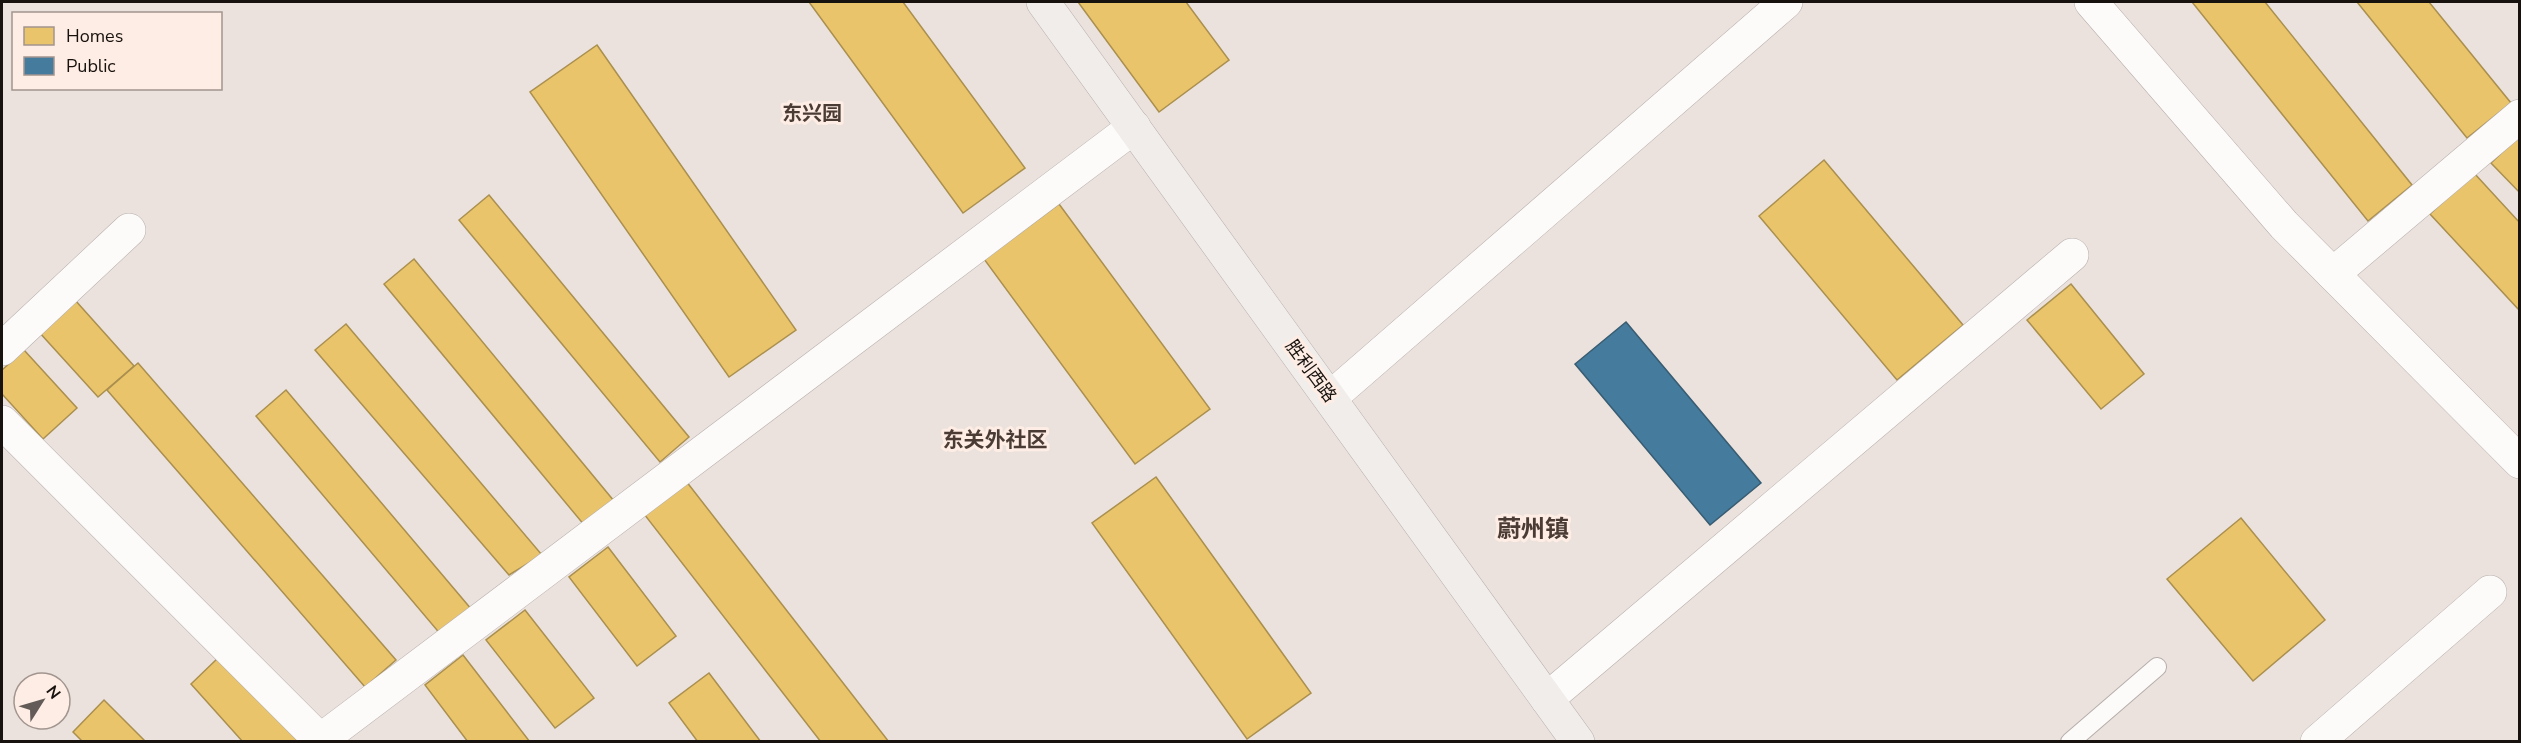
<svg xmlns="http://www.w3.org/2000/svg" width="2521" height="743" viewBox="0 0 2521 743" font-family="'Nunito Sans','Noto Sans SC',sans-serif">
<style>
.homes{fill:#e9c46a;stroke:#aa8f4f;stroke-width:1.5}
.public{fill:#457b9d;stroke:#385c72;stroke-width:1.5}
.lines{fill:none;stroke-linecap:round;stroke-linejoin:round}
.service-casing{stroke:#b7afac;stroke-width:20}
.minor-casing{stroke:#b7afac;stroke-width:34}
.tertiary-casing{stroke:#b7afac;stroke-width:34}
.secondary-casing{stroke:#b7afac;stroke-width:34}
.service{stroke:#fcfbfa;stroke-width:18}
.minor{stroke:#fcfbfa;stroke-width:33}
.tertiary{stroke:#fcfbfa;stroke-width:33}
.secondary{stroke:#f1edeb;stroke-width:33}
.labels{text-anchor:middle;stroke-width:6;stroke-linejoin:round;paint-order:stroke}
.street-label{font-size:18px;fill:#18120f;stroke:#feede4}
.neighbourhood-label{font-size:20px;font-weight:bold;fill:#4a3c35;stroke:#feede4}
.quarter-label{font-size:21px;font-weight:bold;fill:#4a3c35;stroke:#feede4}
.district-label{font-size:24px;font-weight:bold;fill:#4a3c35;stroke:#feede4}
</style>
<rect width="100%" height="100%" fill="#ebe2dd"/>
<!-- homes -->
<g class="homes">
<polygon points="809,2 903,2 1025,168 963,213"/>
<polygon points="1078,2 1186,2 1229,60 1159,112"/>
<polygon points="2192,2 2265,2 2412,185 2368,221"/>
<polygon points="2357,2 2429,2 2511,103 2467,138"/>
<polygon points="597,45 796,330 729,377 530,92"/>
<polygon points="2520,135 2520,193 2491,163"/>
<polygon points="1824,160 1963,325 1897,380 1759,216"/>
<polygon points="2474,173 2520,223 2520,311 2430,214"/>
<polygon points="489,195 689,437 660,462 459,220"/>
<polygon points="1059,204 1210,409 1135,464 984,259"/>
<polygon points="414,259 614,501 585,526 384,284"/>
<polygon points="2071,284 2144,374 2101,409 2027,320"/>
<polygon points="75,300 134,366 98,397 39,332"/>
<polygon points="346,324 542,555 509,575 315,350"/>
<polygon points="24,350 77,408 43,439 2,394 2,370"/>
<polygon points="138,363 396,660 365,687 107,390"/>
<polygon points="286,390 472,610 442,636 256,416"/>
<polygon points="1156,477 1311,693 1247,739 1092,523"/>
<polygon points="686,481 889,742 821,742 644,514"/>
<polygon points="2241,518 2325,620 2253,681 2167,579"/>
<polygon points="608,547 676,636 637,666 569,577"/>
<polygon points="525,610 594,698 555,728 486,640"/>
<polygon points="463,655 530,742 468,742 425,685"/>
<polygon points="220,656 299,742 243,742 191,684"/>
<polygon points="709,673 761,742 698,742 669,703"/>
<polygon points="104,700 146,742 83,742 73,732"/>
</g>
<!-- public -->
<polygon class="public" points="1626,322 1761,483 1710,525 1575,364"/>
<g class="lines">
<!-- service casing -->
<g class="service-casing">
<polyline id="service" points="2070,742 2157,667"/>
</g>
<!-- minor casing -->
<g class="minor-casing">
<g id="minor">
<polyline points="2091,2 2284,225 2520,462"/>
<polyline points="2333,274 2520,116"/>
<polyline points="2,349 129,230"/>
<polyline points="2,422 322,742"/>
<polyline points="1547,699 2072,255"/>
<polyline points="318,742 1134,127"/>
<polyline points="2317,742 2490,592"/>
</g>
</g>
<!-- tertiary casing -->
<g class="tertiary-casing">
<polyline id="tertiary" points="1330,398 1786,2"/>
</g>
<!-- secondary casing -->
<g class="secondary-casing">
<polyline id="secondary" points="1043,2 1578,742"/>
</g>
<!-- service -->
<use href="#service" class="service"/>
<!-- minor -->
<use href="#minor" class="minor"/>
<!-- tertiary -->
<use href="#tertiary" class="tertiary"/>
<!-- secondary -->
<use href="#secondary" class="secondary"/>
</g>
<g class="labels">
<!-- street labels -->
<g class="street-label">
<text transform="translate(1311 371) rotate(54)" y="6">胜利西路</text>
</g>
<!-- neighbourhood labels -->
<g class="neighbourhood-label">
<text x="812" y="120">东兴园</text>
</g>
<!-- quarter labels -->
<g class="quarter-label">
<text x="995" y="447">东关外社区</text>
</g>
<!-- district labels -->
<g class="district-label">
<text x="1533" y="537">蔚州镇</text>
</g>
</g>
<!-- border -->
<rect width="2521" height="743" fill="none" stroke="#18120f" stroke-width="6"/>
<!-- legend -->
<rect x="12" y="12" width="210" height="78" fill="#feede4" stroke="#a2958f" stroke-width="1.5"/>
<rect x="24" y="27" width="30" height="18" fill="#e9c46a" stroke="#a2958f" stroke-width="1.5"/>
<text x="66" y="42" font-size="18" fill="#18120f">Homes</text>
<rect x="24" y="57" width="30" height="18" fill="#457b9d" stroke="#a2958f" stroke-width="1.5"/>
<text x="66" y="72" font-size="18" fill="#18120f">Public</text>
<!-- north arrow -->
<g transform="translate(42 701) rotate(53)"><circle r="28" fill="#feede4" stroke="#a2958f" stroke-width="1.5"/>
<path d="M0-4.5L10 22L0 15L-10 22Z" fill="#625b57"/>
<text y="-9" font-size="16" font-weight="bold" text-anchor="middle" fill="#18120f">N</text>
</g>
</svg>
